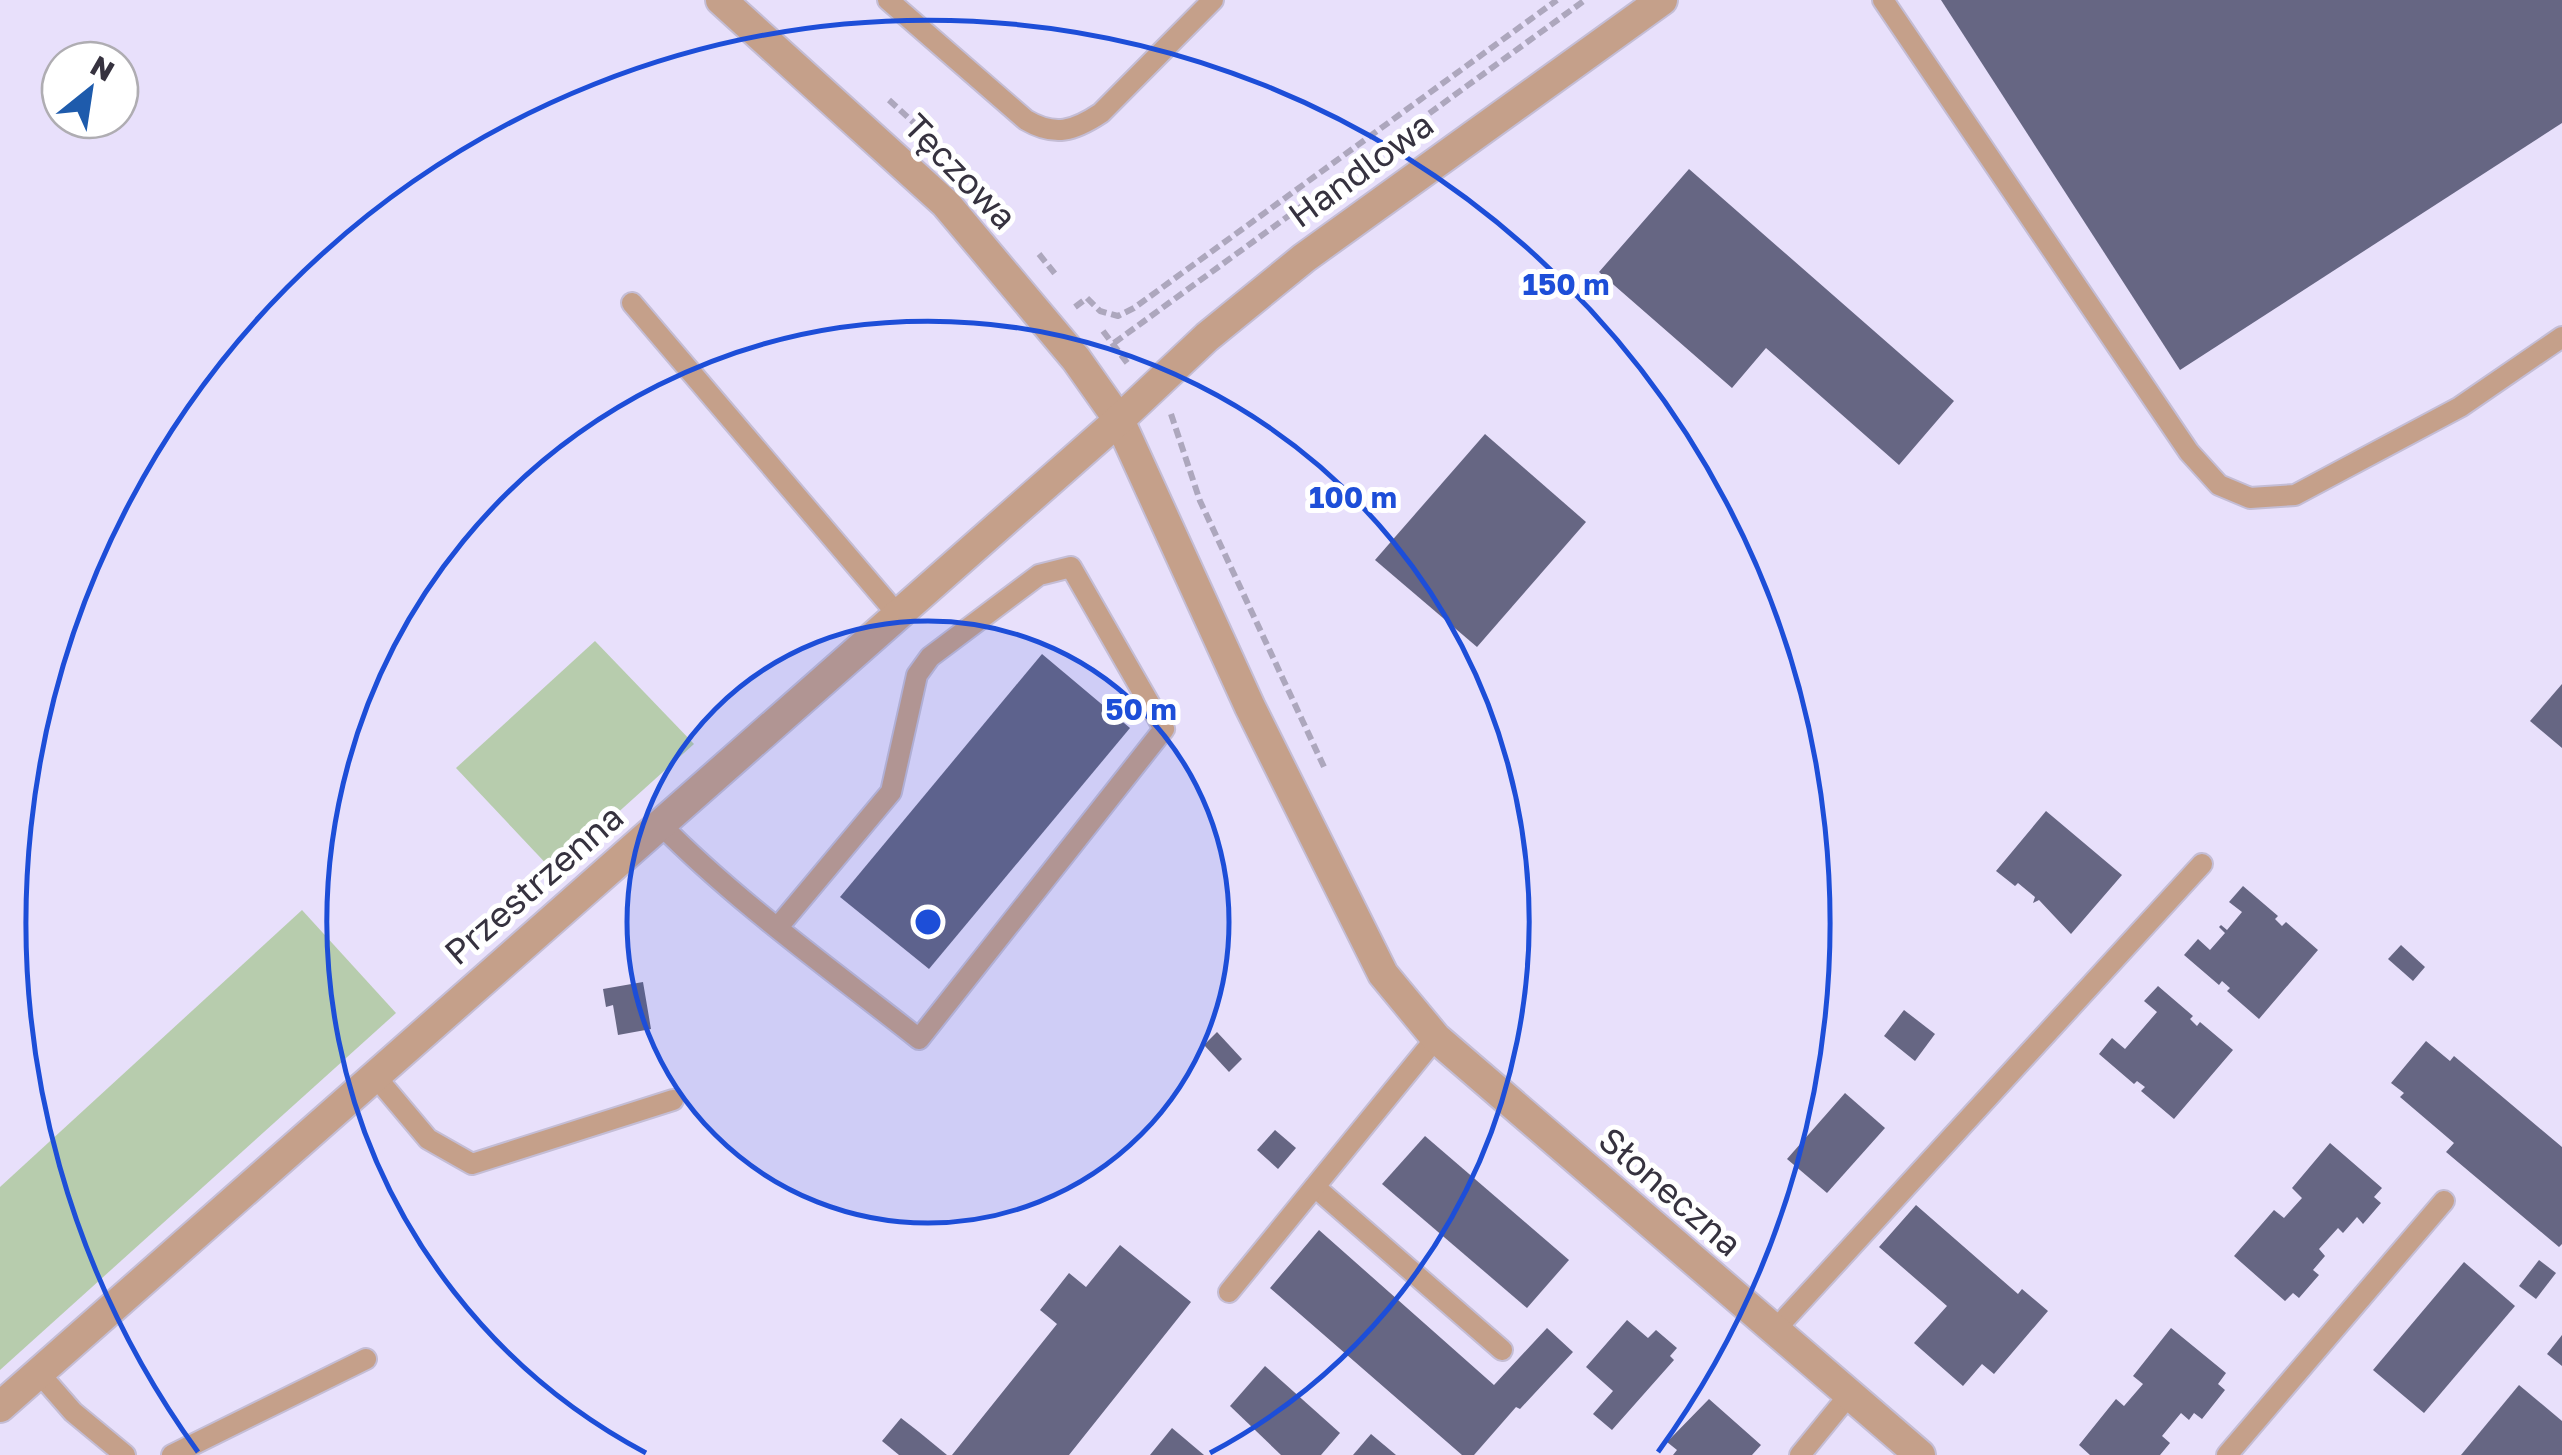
<svg xmlns="http://www.w3.org/2000/svg" width="2562" height="1455" viewBox="0 0 2562 1455" font-family="'Golos Text',sans-serif">
<style>
.green{fill:#b7ccad}
.building{fill:#666683}
.lines{fill:none;stroke-linecap:round;stroke-linejoin:round}
.lane-casing{stroke:#c4bdd5;stroke-width:24}
.street-casing{stroke:#c4bdd5;stroke-width:34}
.path{stroke:#ada7bd;stroke-width:6;stroke-dasharray:10 5;stroke-linecap:butt}
.lane{stroke:#c5a08a;stroke-width:20}
.street{stroke:#c5a08a;stroke-width:30}
.ring{fill:none;stroke:#1d4ed8;stroke-width:5}
.labels{text-anchor:middle;stroke-width:10;stroke-linejoin:round;paint-order:stroke}
.street-label{font-size:35px;fill:#36323f;stroke:#fff}
.centre{fill:#1d4ed8;stroke:#fff;stroke-width:5}
.ring-label{font-size:30px;text-anchor:middle;font-weight:bold;fill:#1d4ed8;stroke:#fff;stroke-width:10;stroke-linejoin:round;paint-order:stroke}
</style>
<rect width="100%" height="100%" fill="#e8e0fb"/>
<!-- green -->
<g class="green">
<polygon points="595,641 694,744 553,871 456,768"/>
<polygon points="302,910 396,1013 0,1370 0,1187"/>
</g>
<!-- building -->
<g class="building">
<polygon points="1941,0 2562,0 2562,123 2180,370"/>
<polygon points="1689,169 1954,401 1899,465 1766,348 1732,388 1599,272"/>
<polygon points="1485,434 1586,522 1477,647 1375,560"/>
<polygon points="1042,654 1130,728 929,969 840,897"/>
<polygon points="2562,684 2562,748 2530,721"/>
<polygon points="2046,811 2122,875 2071,934 2039,900 2033,903 2035,897 2018,883 2015,886 1996,871"/>
<polygon points="2243,886 2278,916 2275,919 2282,926 2286,922 2318,950 2259,1019 2227,991 2230,988 2222,981 2219,985 2184,955 2198,939 2210,950 2225,933 2219,927 2221,925 2227,930 2242,912 2229,902"/>
<polygon points="2401,945 2425,967 2413,981 2388,959"/>
<polygon points="643,982 651,1029 618,1035 613,1005 606,1007 603,989"/>
<polygon points="2158,986 2193,1016 2190,1019 2197,1026 2200,1022 2233,1050 2174,1119 2141,1091 2145,1087 2137,1081 2134,1084 2099,1054 2112,1038 2125,1049 2157,1012 2144,1001"/>
<polygon points="1904,1010 1935,1034 1915,1061 1884,1036"/>
<polygon points="1217,1032 1242,1059 1229,1072 1204,1045"/>
<polygon points="2426,1041 2450,1061 2454,1056 2562,1147 2562,1244 2559,1247 2446,1152 2454,1143 2400,1097 2404,1093 2391,1083"/>
<polygon points="1845,1093 1885,1128 1827,1193 1787,1159"/>
<polygon points="1275,1130 1296,1148 1278,1169 1257,1150"/>
<polygon points="1425,1136 1569,1260 1527,1308 1382,1184"/>
<polygon points="2330,1143 2382,1188 2374,1197 2381,1203 2363,1224 2357,1217 2343,1233 2338,1228 2319,1249 2325,1256 2313,1270 2319,1275 2299,1298 2293,1293 2285,1301 2234,1256 2274,1210 2284,1218 2302,1198 2292,1188"/>
<polygon points="1916,1205 2018,1294 2022,1289 2048,1311 1994,1374 1982,1364 1963,1386 1914,1343 1947,1306 1879,1247"/>
<polygon points="1319,1230 1494,1385 1547,1328 1573,1352 1520,1409 1516,1407 1474,1455 1462,1455 1270,1288"/>
<polygon points="1120,1245 1191,1302 1069,1455 952,1455 1057,1324 1040,1310 1069,1273 1086,1287"/>
<polygon points="2539,1260 2556,1273 2536,1299 2519,1286"/>
<polygon points="2464,1262 2515,1306 2424,1413 2373,1370"/>
<polygon points="1627,1320 1648,1338 1656,1330 1677,1348 1670,1356 1674,1360 1612,1430 1593,1414 1613,1391 1586,1367"/>
<polygon points="2171,1328 2226,1373 2218,1384 2225,1390 2202,1419 2194,1413 2189,1420 2181,1413 2162,1436 2170,1443 2160,1455 2090,1455 2079,1445 2116,1399 2124,1406 2143,1384 2133,1376"/>
<polygon points="2562,1335 2562,1366 2547,1354"/>
<polygon points="1265,1366 1340,1433 1321,1455 1281,1455 1230,1406"/>
<polygon points="2519,1385 2562,1421 2562,1455 2461,1455"/>
<polygon points="1709,1399 1761,1445 1752,1455 1673,1455 1677,1450 1667,1442"/>
<polygon points="901,1418 919,1432 947,1455 899,1455 882,1441"/>
<polygon points="1172,1428 1204,1455 1150,1455"/>
<polygon points="1371,1434 1396,1455 1353,1455"/>
</g>
<g class="lines">
<!-- lane casing -->
<g class="lane-casing">
<g id="lane">
<path d="M888,0l138,120c29,17 48,11 75,-7l112,-113"/>
<polyline points="1883,0 2189,452 2219,485 2250,498 2295,495 2460,407 2562,337"/>
<polyline points="632,303 898,615"/>
<path d="M660,824c79,80 172,146 259,215l245,-310 -93,-162 -32,8 -109,82 -13,18 -26,117 -113,135"/>
<polyline points="375,1076 428,1139 472,1164 673,1100"/>
<polyline points="1315,1187 1502,1350"/>
<polyline points="1229,1292 1436,1038"/>
<polyline points="1774,1331 2202,864"/>
<polyline points="39,1373 73,1412 125,1455"/>
<polyline points="172,1455 366,1359"/>
<polyline points="1800,1455 1849,1395"/>
<polyline points="2227,1455 2444,1201"/>
</g>
</g>
<!-- street casing -->
<g class="street-casing">
<g id="street">
<polyline points="721,0 946,204 1076,359 1119,420 1250,707 1383,974 1436,1038 1920,1455"/>
<polyline points="0,1407 1119,420 1207,337 1304,258 1662,0"/>
</g>
</g>
<!-- path -->
<g class="path">
<polyline points="889,100 935,142"/>
<polyline points="1039,254 1056,275"/>
<polyline points="1075,307 1087,298 1100,311 1118,316 1134,308 1557,0"/>
<polyline points="1103,331 1128,364"/>
<polyline points="1114,343 1585,0"/>
<polyline points="1171,414 1200,501 1325,769"/>
</g>
<!-- lane -->
<use href="#lane" class="lane"/>
<!-- street -->
<use href="#street" class="street"/>
</g>
<!-- distance rings -->
<circle cx="928" cy="922" r="301" fill="#1d4ed8" fill-opacity=".12"/>
<g class="ring">
<circle cx="928" cy="922" r="301"/>
<path d="M646 1453A601 601 0 1 1 1210 1453"/>
<path d="M198 1452A902 902 0 1 1 1658 1452"/>
</g>
<g class="labels">
<!-- street labels -->
<g class="street-label">
<text transform="translate(1361 170) rotate(-36)" y="12">Handlowa</text>
<text transform="translate(960 172) rotate(46)" y="12">Tęczowa</text>
<text transform="translate(534 885) rotate(-41)" y="12">Przestrzenna</text>
<text transform="translate(1670 1192) rotate(41)" y="12">Słoneczna</text>
</g>
</g>
<circle cx="928" cy="922" r="15" class="centre"/>
<g class="ring-label">
<text x="1566" y="295">150 m</text>
<text x="1353" y="508">100 m</text>
<text x="1141" y="720">50 m</text>
</g>
<!-- north arrow -->
<g transform="translate(90 90) rotate(30)"><circle r="48" fill="#ffffff" stroke="#afadb2" stroke-width="2.5"/>
<path d="M0-8L18 38L0 25L-18 38Z" fill="#1e5bac"/>
<text y="-15" font-size="28" font-weight="bold" text-anchor="middle" fill="#36323f">N</text>
</g>
</svg>
